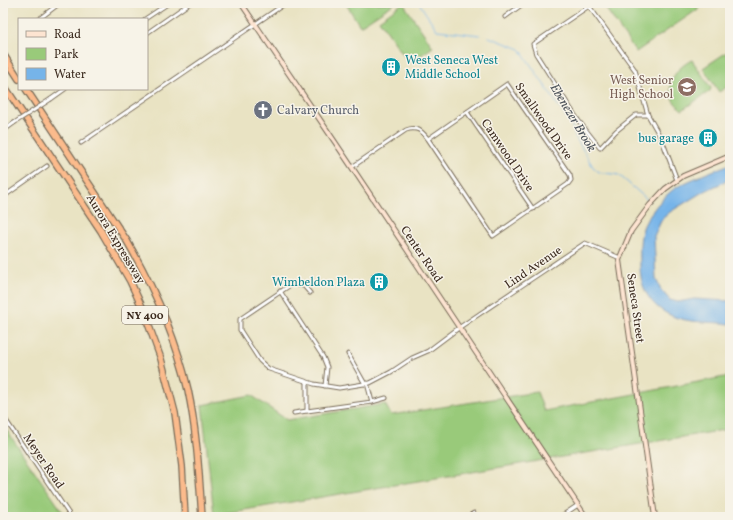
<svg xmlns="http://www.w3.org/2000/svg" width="733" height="520" viewBox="0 0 733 520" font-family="Vollkorn,serif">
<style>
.green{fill:#99ca7a;stroke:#6a7a4c}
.water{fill:#76b4e9;stroke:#586f84}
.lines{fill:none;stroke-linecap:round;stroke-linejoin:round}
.stream{stroke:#76b4e9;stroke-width:1}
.street-casing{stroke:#786b58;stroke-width:5}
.secondary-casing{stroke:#786b58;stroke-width:6}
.highway-casing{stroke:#786b58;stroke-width:8}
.street{stroke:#fff;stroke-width:3}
.secondary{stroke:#fde4d1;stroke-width:4}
.highway{stroke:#fbbb8c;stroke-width:5.5}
.street-bridge-casing{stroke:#786b58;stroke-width:5;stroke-linecap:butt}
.street-bridge{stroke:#fff;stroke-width:3}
.labels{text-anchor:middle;stroke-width:3;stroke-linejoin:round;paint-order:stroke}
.shield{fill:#f7f3e8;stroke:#73665b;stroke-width:1}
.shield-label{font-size:11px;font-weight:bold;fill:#3b2a1e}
.culture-label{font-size:12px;fill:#0d838f;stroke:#f7f3e8;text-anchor:end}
.education-label{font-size:12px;fill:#785e54;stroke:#f7f3e8;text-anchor:end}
.worship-label{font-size:12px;fill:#5b616d;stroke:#f7f3e8;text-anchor:start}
.street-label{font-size:12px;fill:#3b2a1e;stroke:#f7f3e8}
.water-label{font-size:13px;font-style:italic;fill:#4d535b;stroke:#f7f3e8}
</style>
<rect width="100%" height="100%" fill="#f7f3e8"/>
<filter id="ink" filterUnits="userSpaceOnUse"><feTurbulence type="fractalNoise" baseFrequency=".025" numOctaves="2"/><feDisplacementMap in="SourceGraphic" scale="8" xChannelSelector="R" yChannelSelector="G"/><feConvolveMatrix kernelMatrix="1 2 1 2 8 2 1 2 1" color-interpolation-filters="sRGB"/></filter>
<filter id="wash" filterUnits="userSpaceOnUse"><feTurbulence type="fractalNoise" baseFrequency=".012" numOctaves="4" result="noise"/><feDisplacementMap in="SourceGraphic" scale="16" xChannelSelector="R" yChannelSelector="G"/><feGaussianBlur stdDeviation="0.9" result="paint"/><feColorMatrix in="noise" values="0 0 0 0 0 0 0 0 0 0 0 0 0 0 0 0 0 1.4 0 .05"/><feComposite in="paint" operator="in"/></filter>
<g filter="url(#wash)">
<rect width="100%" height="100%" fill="#e9e3c3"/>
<!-- green -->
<g class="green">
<polygon points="348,3 395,3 360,26 346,4"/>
<polygon points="403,3 433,47 409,63 379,20"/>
<polygon points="602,3 707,3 636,52"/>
<polygon points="730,50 730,85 719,92 703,68"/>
<path d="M692,60l19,28 -1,3 -28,19c-3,-3 -7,-6 -9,-10 -8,-17 4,-33 19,-40z"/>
<polygon points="730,376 730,429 214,515 202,405 251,395 287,420 385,404 391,415 537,392 544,411"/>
<polygon points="3,425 66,517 3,517"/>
</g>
<!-- water -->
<path class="water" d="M730,164v15l-29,14 -31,19 -8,7 -8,17 2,43 5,11 9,10 8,2 16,-3 36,2v23c-20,-3 -44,0 -62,-10 -19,-10 -27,-26 -28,-46 0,-13 -1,-25 2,-37 4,-15 22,-36 35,-44 14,-8 38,-17 53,-23z"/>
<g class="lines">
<!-- stream -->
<g class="stream">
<polyline points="419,3 437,30 480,35"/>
<polyline points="489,37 520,49 572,126 575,136 593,167 599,172 619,175 649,201"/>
</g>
</g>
</g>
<g filter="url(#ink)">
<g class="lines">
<!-- street casing -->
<g class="street-casing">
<g id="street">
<polyline points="505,17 524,3"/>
<polyline points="39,19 60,3"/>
<polyline points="145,19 169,3"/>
<polyline points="147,33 190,3"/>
<polyline points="51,99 65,89"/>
<polyline points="467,112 533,209"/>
<polyline points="648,115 636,115 616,131 600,148 578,120 536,54 533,44 589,6 635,70 648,115 662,140 677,180"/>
<polyline points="3,131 14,123"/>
<polyline points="81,143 286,3"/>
<path d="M352,167l54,-37c11,-4 16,1 22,9l65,97 75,-52 3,-4 -1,-5 -63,-91 -79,55"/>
<polyline points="3,197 47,166"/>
<polyline points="280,291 323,357 327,367 325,386"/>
<polyline points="310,293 304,286 292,284 240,319 240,330 260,361 269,369 314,384 339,388 370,383 391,372 412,358 428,351 460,327 585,243 620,258"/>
<polyline points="348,354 365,384"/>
<polyline points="307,382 307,411 372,402 367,383"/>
<polyline points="372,402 386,398"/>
<polyline points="294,413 307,411"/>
<polyline points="3,416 71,517"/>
<polyline points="467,517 474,513"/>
<polyline points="560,517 578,505"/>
</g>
</g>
<!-- secondary casing -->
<g class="secondary-casing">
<g id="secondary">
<polyline points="241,3 335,142 586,517"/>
<polyline points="655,517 619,260 631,231 650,205 665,189 683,176 730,156"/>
</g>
</g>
<!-- highway casing -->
<g class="highway-casing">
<g id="highway">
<polyline points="3,54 19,79"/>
<polyline points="3,84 101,231 130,281 142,307 161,359 175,413 182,466 185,517"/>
<path d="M26,89l101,152c27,47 49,96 61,149 9,42 11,85 14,127"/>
</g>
</g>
<!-- street -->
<use href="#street" class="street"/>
<!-- secondary -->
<use href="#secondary" class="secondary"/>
<!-- highway -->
<use href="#highway" class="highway"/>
<!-- street-bridge casing -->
<g class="street-bridge-casing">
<polyline id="street-bridge" points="14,123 51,99"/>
</g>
<!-- street-bridge -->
<use href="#street-bridge" class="street-bridge"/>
</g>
</g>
<!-- icons -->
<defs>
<g id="building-disc" transform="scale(1)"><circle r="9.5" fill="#0f9aa8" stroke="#f7f3e8"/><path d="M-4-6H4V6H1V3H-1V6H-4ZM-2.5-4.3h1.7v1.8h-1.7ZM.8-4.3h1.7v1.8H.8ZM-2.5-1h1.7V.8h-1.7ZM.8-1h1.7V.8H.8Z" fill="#fff"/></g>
<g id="school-disc" transform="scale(1)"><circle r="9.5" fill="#8d6e63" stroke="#f7f3e8"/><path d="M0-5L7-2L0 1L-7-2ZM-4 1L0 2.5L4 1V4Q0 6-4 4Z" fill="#fff"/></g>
<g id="church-disc" transform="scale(1)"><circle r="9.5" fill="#6b7280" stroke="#f7f3e8"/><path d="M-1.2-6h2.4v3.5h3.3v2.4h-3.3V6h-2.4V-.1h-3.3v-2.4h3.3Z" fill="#fff"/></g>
</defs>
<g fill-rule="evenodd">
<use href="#building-disc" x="391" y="67"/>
<use href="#school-disc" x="687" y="87"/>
<use href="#church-disc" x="263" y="110"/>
<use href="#building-disc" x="708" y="138"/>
<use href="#building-disc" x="379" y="282"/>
</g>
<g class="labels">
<!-- shield labels -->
<rect class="shield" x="122" y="306" width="46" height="18" rx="3"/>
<g class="shield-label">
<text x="145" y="319">NY 400</text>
</g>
<!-- culture labels -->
<g class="culture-label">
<text x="405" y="64" text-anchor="start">West Seneca West<tspan x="405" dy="14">Middle School</tspan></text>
<text x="694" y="142">bus garage</text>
<text x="365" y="286">Wimbeldon Plaza</text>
</g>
<!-- education labels -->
<g class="education-label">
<text x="673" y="84">West Senior<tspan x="673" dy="14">High School</tspan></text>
</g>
<!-- worship labels -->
<g class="worship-label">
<text x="277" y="114">Calvary Church</text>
</g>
<!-- street labels -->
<g class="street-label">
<text transform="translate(544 121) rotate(55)" y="4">Smallwood Drive</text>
<text transform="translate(508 155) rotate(56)" y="4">Camwood Drive</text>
<text transform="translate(116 239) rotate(59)" y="4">Aurora Expressway</text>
<text transform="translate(422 254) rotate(56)" y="4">Center Road</text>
<text transform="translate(533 267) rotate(-34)" y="4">Lind Avenue</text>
<text transform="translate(636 308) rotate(82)" y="4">Seneca Street</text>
<text transform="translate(44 461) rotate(56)" y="4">Meyer Road</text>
</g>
<!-- water labels -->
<g class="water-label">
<text transform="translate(574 117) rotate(59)" y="5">Ebenezer Brook</text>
</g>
</g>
<!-- margin -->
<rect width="733" height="520" fill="none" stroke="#f7f3e8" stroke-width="16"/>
<!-- legend -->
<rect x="18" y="18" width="130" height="72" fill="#f7f3e8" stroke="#aca397"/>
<rect x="26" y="31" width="20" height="6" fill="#fde4d1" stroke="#aca397"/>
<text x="54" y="38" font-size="12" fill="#3b2a1e">Road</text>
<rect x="26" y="48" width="20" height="12" fill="#99ca7a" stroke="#aca397"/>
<text x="54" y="58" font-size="12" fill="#3b2a1e">Park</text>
<rect x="26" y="68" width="20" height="12" fill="#76b4e9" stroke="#aca397"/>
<text x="54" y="78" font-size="12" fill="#3b2a1e">Water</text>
</svg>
